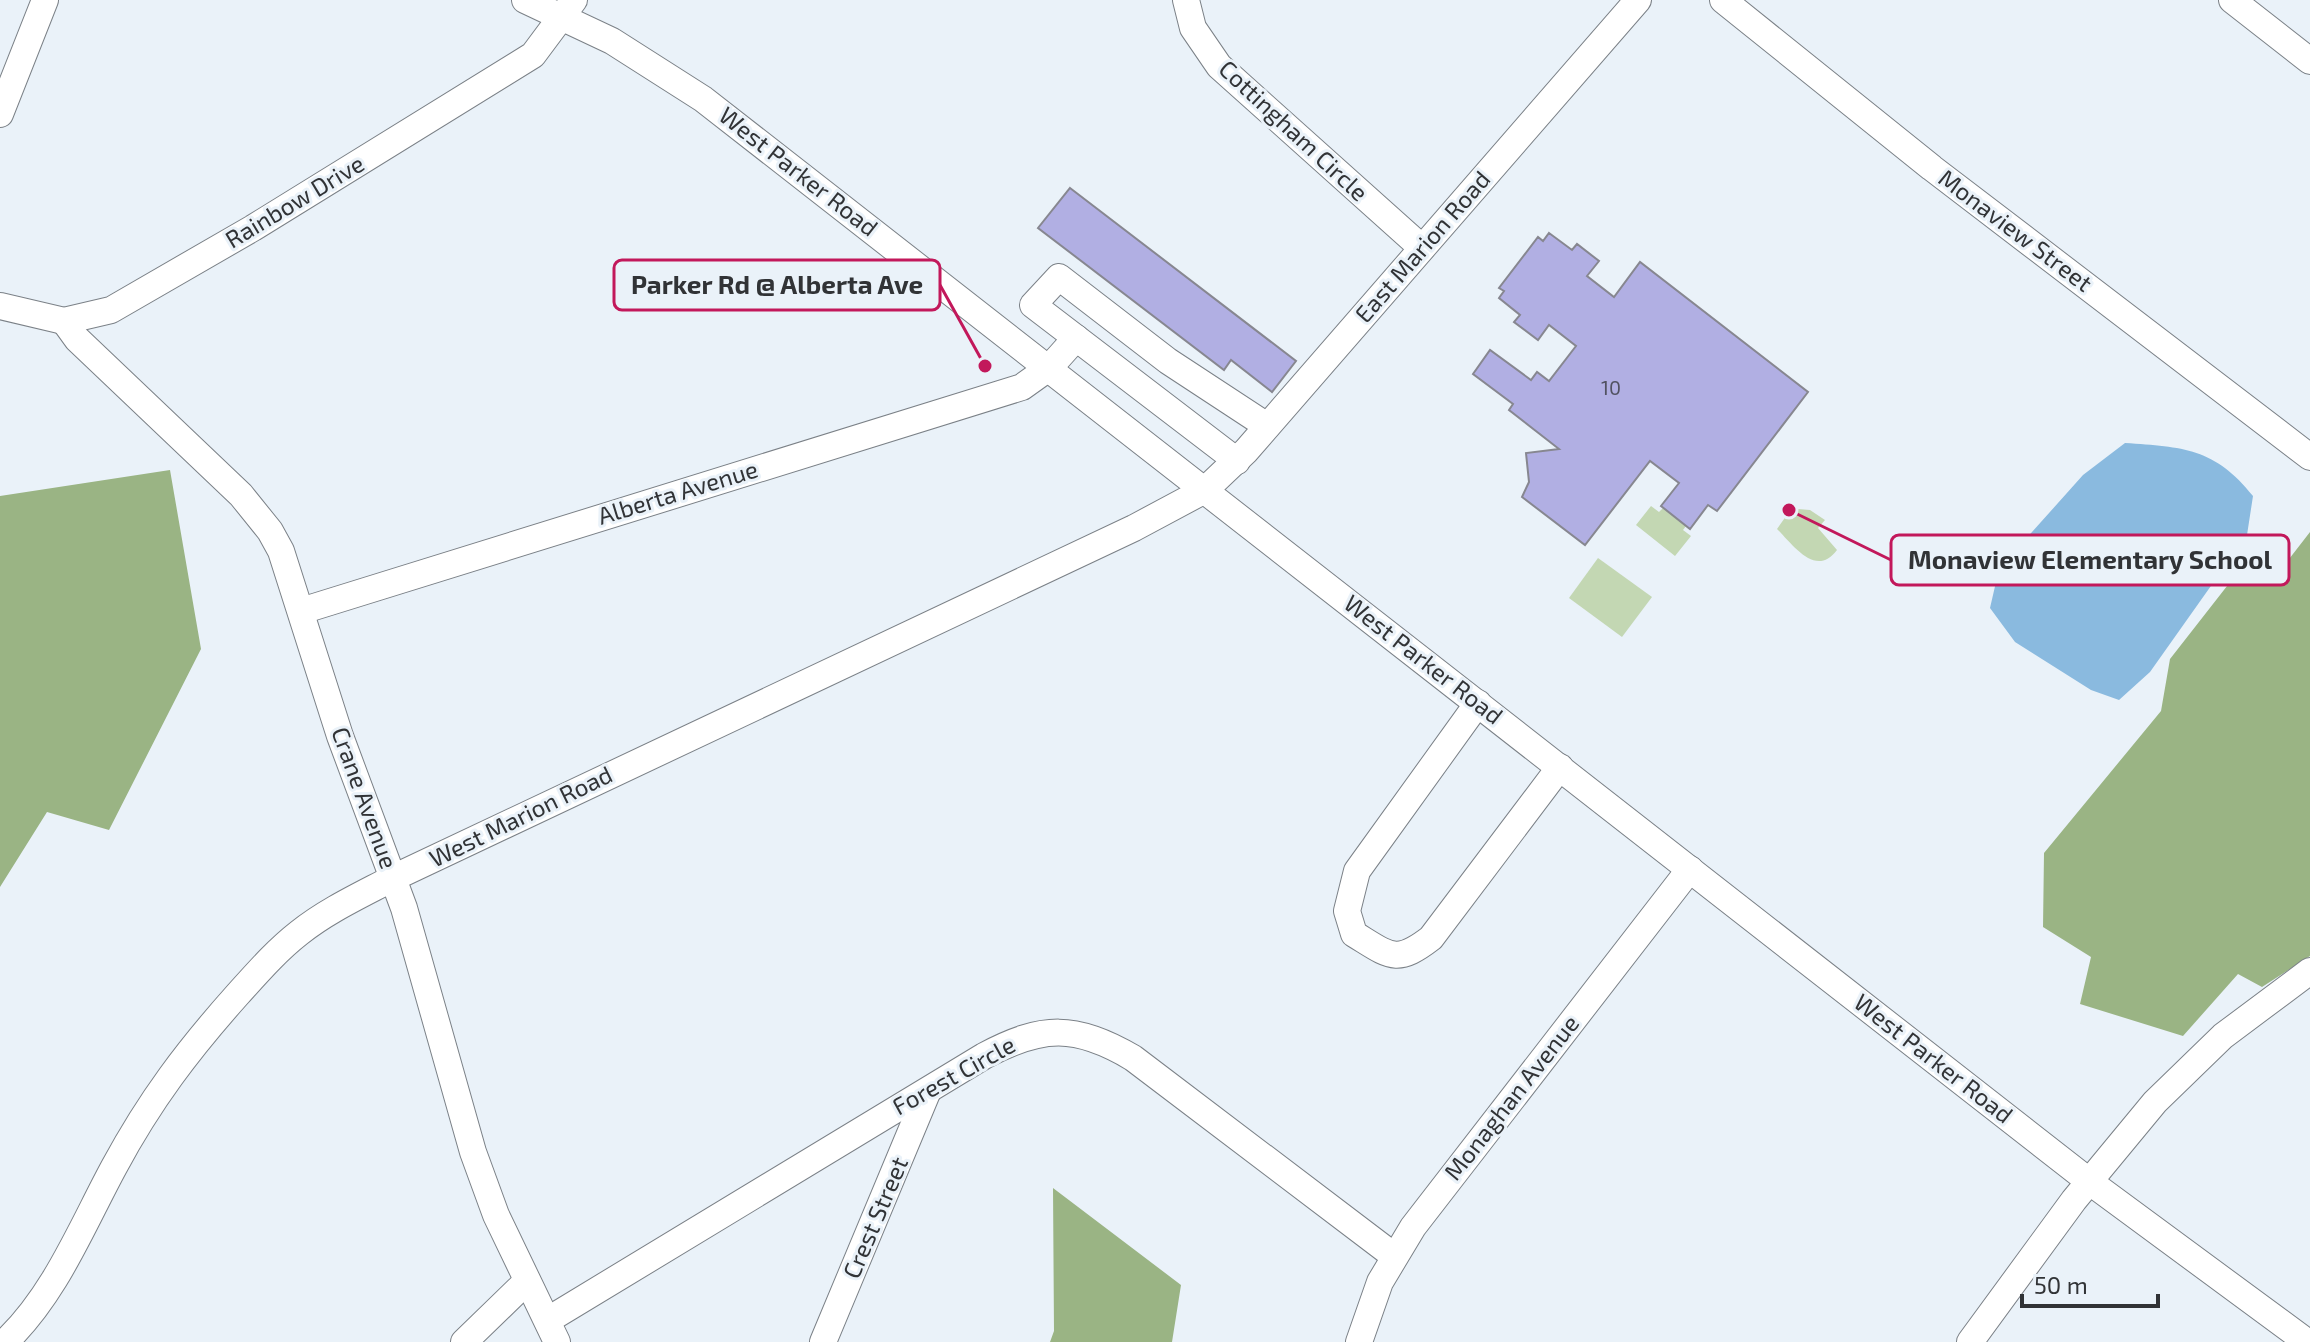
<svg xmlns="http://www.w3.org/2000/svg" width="2310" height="1342" viewBox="0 0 2310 1342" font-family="'Exo 2',sans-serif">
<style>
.green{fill:#c3d7b3}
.forest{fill:#9ab484}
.water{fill:#8abadf}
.building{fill:#b1afe3;stroke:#878790;stroke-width:2}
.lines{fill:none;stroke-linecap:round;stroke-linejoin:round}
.minor-casing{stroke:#7b8187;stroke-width:28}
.minor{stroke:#fff;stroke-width:26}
.labels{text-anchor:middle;stroke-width:6;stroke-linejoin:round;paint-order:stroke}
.number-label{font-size:20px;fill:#515261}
.street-label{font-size:24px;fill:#313336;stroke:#eaf2f9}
.leader{fill:none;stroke:#c2185b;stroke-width:3}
.callout-dot{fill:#c2185b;stroke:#eaf2f9;stroke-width:3}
.callout{fill:#eaf2f9;stroke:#c2185b;stroke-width:3}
.callout-label{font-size:26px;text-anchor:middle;font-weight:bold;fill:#313336}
</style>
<rect width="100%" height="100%" fill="#eaf2f9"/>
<!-- green -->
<g class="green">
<polygon points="1651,506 1659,512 1663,508 1686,526 1683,530 1691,536 1675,556 1636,525"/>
<path d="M1798,509l12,1 15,10 -7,8 19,22c-21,28 -43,-4 -60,-21l12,-17z"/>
<polygon points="1598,558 1652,597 1622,637 1569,598"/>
</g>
<!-- forest -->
<g class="forest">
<polygon points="170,470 201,649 109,830 47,812 0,887 0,496"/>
<polygon points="2310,532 2310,956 2262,987 2238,974 2183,1036 2080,1004 2091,957 2043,927 2044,853 2161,711 2170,659 2238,572 2272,581"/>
<polygon points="1053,1188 1181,1285 1172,1342 1050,1342 1054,1331"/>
</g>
<!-- water -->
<path class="water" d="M2125,443c58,4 90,5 128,53l-6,39 -97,137 -31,28 -28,-10 -76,-48 -25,-34 9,-39 84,-94z"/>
<!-- building -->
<g class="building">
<polygon points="1070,188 1296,361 1272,392 1231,360 1224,370 1038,228"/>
<polygon points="1549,233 1572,250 1577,244 1599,261 1587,276 1614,297 1640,262 1808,392 1717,511 1708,505 1690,529 1661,506 1679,483 1650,461 1585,545 1522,497 1529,482 1526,453 1559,449 1509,410 1513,404 1473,374 1490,350 1531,380 1537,372 1549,381 1576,346 1549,325 1538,340 1514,322 1520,315 1499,298 1504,291 1499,288 1538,237 1543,241"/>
</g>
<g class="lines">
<!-- minor casing -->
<g class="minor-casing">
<g id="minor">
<polyline points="525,0 612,41 703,99 2090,1182 2307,1342"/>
<polyline points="1186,0 1193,28 1219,66 1422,248"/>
<polyline points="1723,0 1932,168 2310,457"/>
<polyline points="2232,0 2310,61"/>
<polyline points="0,114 45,0"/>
<polyline points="0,306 64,321 111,310 253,228 533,55 574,0"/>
<polyline points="64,321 77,339 241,495 270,531 281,551 340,736 404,908 473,1152 496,1215 557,1342"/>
<polyline points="1237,461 1033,305 1059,277 1168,361 1267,426"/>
<polyline points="301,611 1022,387 1050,367 1076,338"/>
<path d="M1478,703l-121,168 -10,40 7,23c36,22 42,31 77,4l129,-171"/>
<path d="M548,1320l436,-264c58,-31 92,-32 149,2l261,198"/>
<path d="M5,1342c50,-47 77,-116 109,-175 36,-67 74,-117 124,-173 19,-21 38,-43 61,-61 29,-23 62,-38 94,-55l741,-350 71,-38 41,-39 392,-451"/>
<polyline points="464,1342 527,1281"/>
<polyline points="823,1342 927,1093"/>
<polyline points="1359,1342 1380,1282 1413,1227 1690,869"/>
<polyline points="1970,1342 2074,1200 2155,1102 2223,1036 2310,971"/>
</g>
</g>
<!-- minor -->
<use href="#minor" class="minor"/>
</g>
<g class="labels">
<!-- number labels -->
<g class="number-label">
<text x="1611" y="395">10</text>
</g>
<!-- street labels -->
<g class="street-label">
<text transform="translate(1293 131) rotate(43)" y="8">Cottingham Circle</text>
<text transform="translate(798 172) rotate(38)" y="8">West Parker Road</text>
<text transform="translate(295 202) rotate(-31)" y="8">Rainbow Drive</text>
<text transform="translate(2015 231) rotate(37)" y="8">Monaview Street</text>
<text transform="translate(1423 247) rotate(-49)" y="8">East Marion Road</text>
<text transform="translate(678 493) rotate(-17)" y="8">Alberta Avenue</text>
<text transform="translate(1423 660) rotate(38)" y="8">West Parker Road</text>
<text transform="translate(364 798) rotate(70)" y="8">Crane Avenue</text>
<text transform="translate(521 817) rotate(-26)" y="8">West Marion Road</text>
<text transform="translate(1933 1059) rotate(38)" y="8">West Parker Road</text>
<text transform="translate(954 1076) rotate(-29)" y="8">Forest Circle</text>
<text transform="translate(1512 1098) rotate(-52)" y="8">Monaghan Avenue</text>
<text transform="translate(876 1218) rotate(-67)" y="8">Crest Street</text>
</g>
</g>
<!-- callouts -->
<path class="leader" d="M985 366L940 285M1789 510L1891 560"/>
<g class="callout-dot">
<circle cx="985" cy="366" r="8"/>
<circle cx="1789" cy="510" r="8"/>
</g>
<g class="callout">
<rect x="614" y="260" width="326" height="50" rx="8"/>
<rect x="1891" y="535" width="398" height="50" rx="8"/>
</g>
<g class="callout-label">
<text x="777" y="294">Parker Rd @ Alberta Ave</text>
<text x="2090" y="569">Monaview Elementary School</text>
</g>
<!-- scale -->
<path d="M2022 1294v12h136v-12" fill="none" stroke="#313336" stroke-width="4"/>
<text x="2034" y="1294" font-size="24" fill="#313336" stroke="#eaf2f9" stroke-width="6" paint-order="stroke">50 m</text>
</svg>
